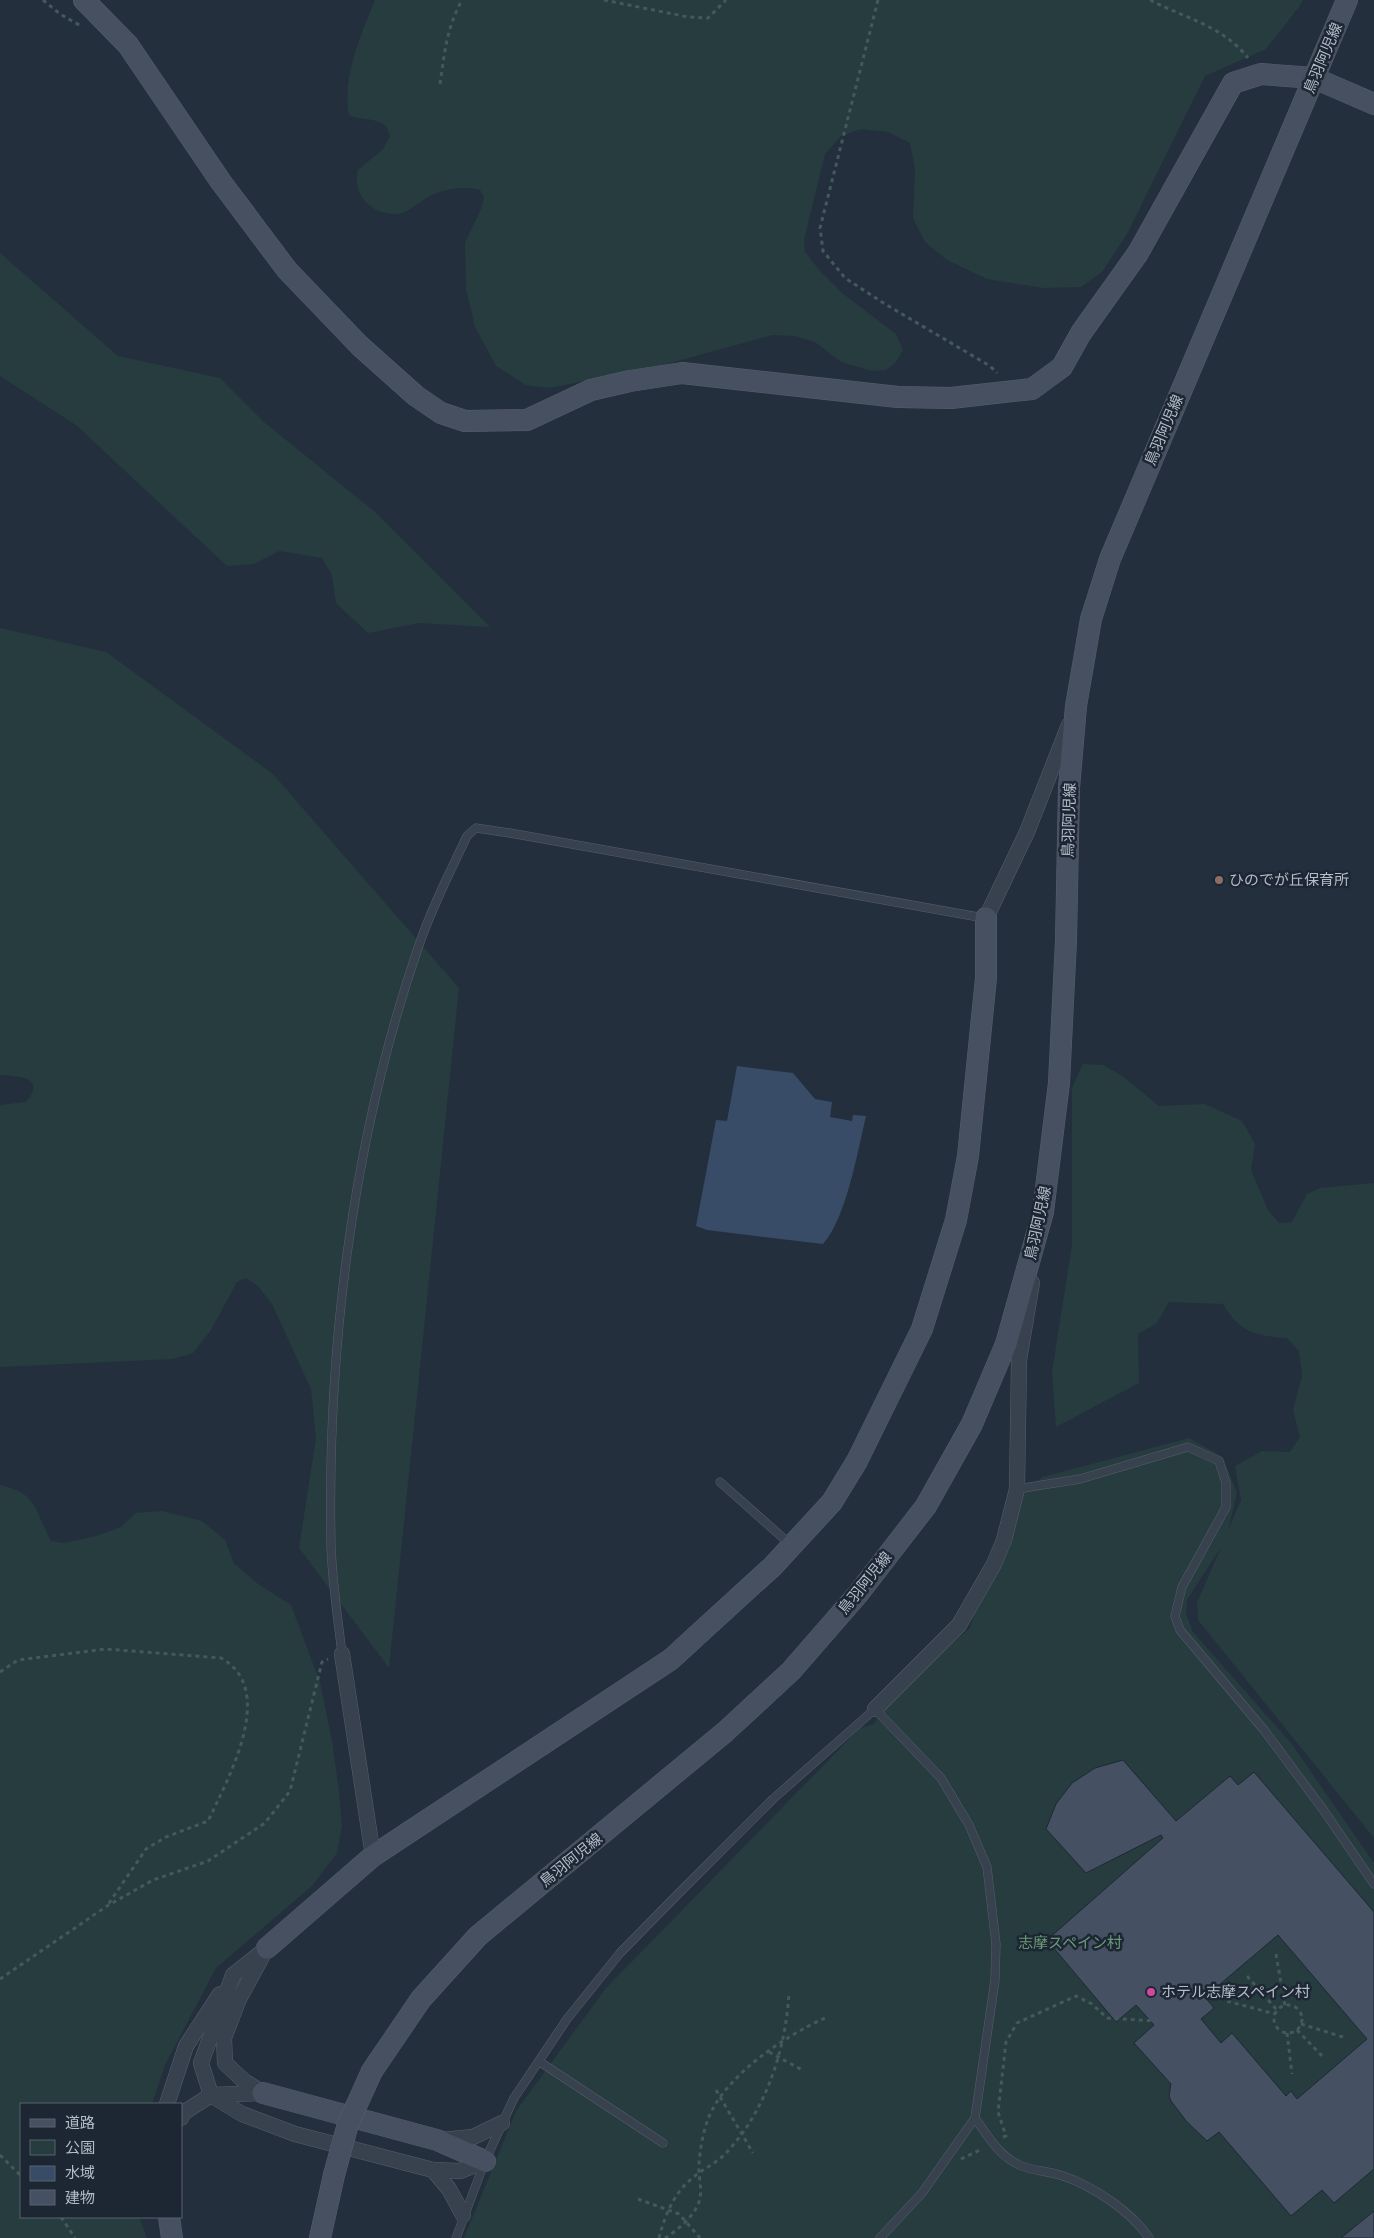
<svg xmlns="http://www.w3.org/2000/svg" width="1374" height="2238" viewBox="0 0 1374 2238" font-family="Inter,'Noto Sans JP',sans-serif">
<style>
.green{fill:#263c3f}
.water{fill:#394c67}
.building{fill:#455162;stroke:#1f2835;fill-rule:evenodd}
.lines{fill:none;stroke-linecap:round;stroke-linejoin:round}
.lane-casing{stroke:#565f6c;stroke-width:9}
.street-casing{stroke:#565f6c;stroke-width:16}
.secondary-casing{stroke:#565f6c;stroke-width:22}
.path{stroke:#44595c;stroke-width:3;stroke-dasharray:4 4;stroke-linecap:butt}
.lane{stroke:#38414e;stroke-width:8}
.street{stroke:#38414e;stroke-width:15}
.secondary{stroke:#465061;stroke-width:21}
.secondary-bridge-casing{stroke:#565f6c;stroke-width:22;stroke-linecap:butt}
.secondary-bridge{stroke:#465061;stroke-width:21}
.education-dot{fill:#8d6e63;stroke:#1d2633;stroke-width:2}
.hotel-dot{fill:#d1479c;stroke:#1d2633;stroke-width:2}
.labels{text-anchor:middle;stroke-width:5;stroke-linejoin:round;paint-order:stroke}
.street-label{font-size:15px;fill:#b4bcc9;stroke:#1d2633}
.poi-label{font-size:15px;fill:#b4bcc9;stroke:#1d2633;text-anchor:start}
.park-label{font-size:15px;fill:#6b9a76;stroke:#1d2633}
</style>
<rect width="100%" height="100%" fill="#242f3e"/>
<!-- green -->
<g class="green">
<path d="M375,0h928l-4,7 -33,42 -61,27 -78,158 -25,38 -21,15 -38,1 -56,-9 -40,-19 -22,-18 -12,-24 2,-49 -5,-26 -22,-11 -27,-3 -20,7 -16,18 -21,86 1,12 16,20 21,21 54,41 7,16 -7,12 -10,8 -14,1 -31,-9 -26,-20 -21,-6 -22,-1 -120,33 -103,20 -23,-3 -30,-19 -21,-39 -9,-38 -1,-46 16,-34 3,-12 -4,-7c-14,-5 -38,-1 -52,7 -11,6 -20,17 -34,17 -25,-1 -42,-21 -36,-44l25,-21 7,-13c-5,-22 -25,-13 -41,-21 -7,-39 12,-80 26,-115z"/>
<polygon points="0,253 118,356 220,378 264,422 375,512 490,627 419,623 368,633 336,603 332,575 322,558 279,551 254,564 227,566 76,425 0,376"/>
<path d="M0,628l106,24 167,122 186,214 -70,680 -90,-120 17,-110 -5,-49 -39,-85 -14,-18 -12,-8 -9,4 -26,48 -18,23 -20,6 -173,8v-262l26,-3c21,-25 -8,-26 -26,-27z"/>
<path d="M1083,1064l20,1 18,10 38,31 46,-2 37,17 13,23 -4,26 17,40 11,13 13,-1 15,-28 13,-6 54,-5v655l-176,-218 -1,-17 24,-56 -34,53 -1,14 7,18 98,111 83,120v375h-910l52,-127 90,-123 254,-260 14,-4 12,-23 84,-73 7,-23 45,-113 21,-15 146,-39 34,19 14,36 -9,37 13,-30 -6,-34 27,-15 28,1 10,-15 -7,-27 9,-34 -3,-25 -12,-13c-31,-2 -48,-6 -64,-34l-54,-2 -12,21 -19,11 1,49 -83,44 -4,-55 20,-127v-157z"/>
<path d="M0,1485c39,9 34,25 51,56l13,2 32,-7 25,-9 15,-14 26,-2 40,10 23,19 9,23 24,21 33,21 29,77 12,59 7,50 3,35 -5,27 -25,33 -96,82 -51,97 -13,39h-131v113h118l8,21h-147z"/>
</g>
<!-- water -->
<path class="water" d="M737,1066l56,7 22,26 17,3 -2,15 22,4 1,-6 13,1c-8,34 -20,103 -43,128l-116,-14 -11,-4 20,-106 11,1z"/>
<!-- building -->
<g class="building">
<path d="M1123,1760l53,61 54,-45 8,9 16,-13 120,140v257l-40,34 -12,-13 -31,26 -72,-84 -12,9 -20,-19 -16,-21 -2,-5 2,-12 -37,-41 20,-18 -18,-20 -20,17 -69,-82 116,-102 -2,-3 -75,38 -40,-44 10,-25 16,-21 23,-15zM1278,1935l89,104 -70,60 -6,-8 -5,5 -54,-63 -11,10 -20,-24 13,-11 -9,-11z"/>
<polygon points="1374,2211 1374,2238 1341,2238"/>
</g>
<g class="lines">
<!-- lane casing -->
<g class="lane-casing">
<g id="lane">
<polyline points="720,1482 791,1545"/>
<polyline points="1017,1489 1080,1479 1188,1447 1219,1461 1226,1483 1226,1507 1182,1587 1175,1616 1180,1630 1264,1730 1322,1808 1374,1884"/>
<path d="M342,1654c-4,-36 -10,-73 -11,-109 -4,-200 22,-407 87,-597 13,-39 32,-76 49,-112l9,-8 34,5 474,85"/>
<polyline points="540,2062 663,2143"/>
<path d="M456,2238l29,-77 29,-63 53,-79 53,-66 56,-57 97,-97 102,-90 66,69 28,47 18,42 9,77 -1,36 -20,138c12,17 24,38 44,47 13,6 30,6 44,11 30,10 69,36 86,62"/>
<polyline points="880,2238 922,2193 975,2118"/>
</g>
</g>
<!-- street casing -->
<g class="street-casing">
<g id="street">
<polyline points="986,918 1027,832 1069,725"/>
<polyline points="342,1654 373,1856"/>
<polyline points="875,1709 959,1625 994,1564 1004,1540 1017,1489 1019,1360 1032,1283"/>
<polyline points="267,1948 233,1975 201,2063 211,2095 242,2114 295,2134 433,2170 460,2171 485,2161"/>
<polyline points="263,2093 244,2081 225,2063 224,2038 239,1999 264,1953"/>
<polyline points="167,2104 186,2046 220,1994"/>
<polyline points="181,2118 183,2113 211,2095 263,2093"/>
<polyline points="441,2140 473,2137 502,2123"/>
<polyline points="433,2170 449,2189 463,2215"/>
</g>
</g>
<!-- secondary casing -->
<g class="secondary-casing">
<g id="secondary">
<polyline points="84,0 128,45 221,182 287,270 360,346 416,396 441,413 465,421 527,420 591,390 630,381 682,373 898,397 951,398 1032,389 1062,367 1081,333 1138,253 1233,83 1261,74 1314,78 1374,104"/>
<polyline points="267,1948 373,1856 670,1660 773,1566 832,1502 857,1461 922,1329 956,1220 968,1156 986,978 986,918"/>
<polyline points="372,2071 421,1999 478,1936 725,1732 791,1671 858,1594 926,1506 972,1424 1006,1344 1043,1212 1059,1083 1066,940 1069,788 1076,706 1091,619 1110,559 1347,0"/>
<polyline points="263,2093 437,2140 485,2161"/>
<polyline points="169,2217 172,2238"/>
<polyline points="320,2238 334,2175"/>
</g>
</g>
<!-- path -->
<g class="path">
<polyline points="43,0 60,14 81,26"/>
<polyline points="604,0 688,17 708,18 726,0"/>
<polyline points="878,0 820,228 823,251 845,278 885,304 990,366 997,373"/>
<path d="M1150,0c35,18 73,26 98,58"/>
<path d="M440,84c5,-33 6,-54 22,-84"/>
<path d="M0,1672l18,-12 88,-11 115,9c57,31 7,121 -13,163l-42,16 -20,12 -39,57"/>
<polyline points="1276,1954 1285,2006"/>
<polyline points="1247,1976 1277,2010"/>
<polyline points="0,1979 107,1906 153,1880 208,1861 265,1823 290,1791 322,1662 328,1659"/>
<polyline points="1227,2001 1275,2014"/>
<circle cx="1288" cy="2019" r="14"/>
<polyline points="1301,2024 1343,2037"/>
<polyline points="1297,2030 1324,2058"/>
<polyline points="1287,2033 1292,2074"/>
<polyline points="769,2052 804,2071"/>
<polyline points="716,2090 753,2153"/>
<polyline points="1003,2137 1006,2136 998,2112 1006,2042 1017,2023 1076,1996 1092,2004 1107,2018 1157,2021"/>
<polyline points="0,2155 21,2176"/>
<polyline points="961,2159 982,2149"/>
<polyline points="638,2199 679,2214 700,2238"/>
<polyline points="61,2217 75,2238"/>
<path d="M659,2238c5,-20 14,-43 30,-57 10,-10 24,-16 34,-25 42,-42 63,-106 66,-164"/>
<path d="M665,2238c13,-8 32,-24 35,-40 2,-11 -2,-23 -1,-34 1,-14 4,-32 9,-45 17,-43 75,-82 117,-101"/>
</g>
<!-- lane -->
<use href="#lane" class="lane"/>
<!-- street -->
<use href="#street" class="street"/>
<!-- secondary -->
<use href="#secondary" class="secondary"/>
<!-- secondary-bridge casing -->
<g class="secondary-bridge-casing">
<polyline id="secondary-bridge" points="334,2175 348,2124 372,2071"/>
</g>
<!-- secondary-bridge -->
<use href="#secondary-bridge" class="secondary-bridge"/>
</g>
<!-- markers -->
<circle class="education-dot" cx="1219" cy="880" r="5"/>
<circle class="hotel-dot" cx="1151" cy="1992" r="5"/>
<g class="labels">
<!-- street labels -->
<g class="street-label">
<text transform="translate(1323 58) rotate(-67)" y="5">鳥羽阿児線</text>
<text transform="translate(1164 430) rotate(-67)" y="5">鳥羽阿児線</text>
<text transform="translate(1069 820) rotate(-88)" y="5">鳥羽阿児線</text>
<text transform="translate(1038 1223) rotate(-78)" y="5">鳥羽阿児線</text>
<text transform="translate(865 1583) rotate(-51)" y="5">鳥羽阿児線</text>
<text transform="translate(571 1860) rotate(-39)" y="5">鳥羽阿児線</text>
</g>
<!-- poi labels -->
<g class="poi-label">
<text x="1229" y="885">ひのでが丘保育所</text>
<text x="1161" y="1997">ホテル志摩スペイン村</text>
</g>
<!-- park labels -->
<g class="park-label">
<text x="1070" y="1948">志摩スペイン村</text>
</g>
</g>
<!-- legend -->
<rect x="20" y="2103" width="162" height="115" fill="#1d2633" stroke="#59626f"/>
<rect x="30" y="2119" width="25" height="8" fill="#465061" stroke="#59626f"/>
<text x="65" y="2128" font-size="15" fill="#b4bcc9">道路</text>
<rect x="30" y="2140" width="25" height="15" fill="#263c3f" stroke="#59626f"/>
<text x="65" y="2153" font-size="15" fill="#b4bcc9">公園</text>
<rect x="30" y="2166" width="25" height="15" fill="#394c67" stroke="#59626f"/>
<text x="65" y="2178" font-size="15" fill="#b4bcc9">水域</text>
<rect x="30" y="2190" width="25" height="15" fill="#455162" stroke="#59626f"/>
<text x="65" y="2203" font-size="15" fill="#b4bcc9">建物</text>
</svg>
